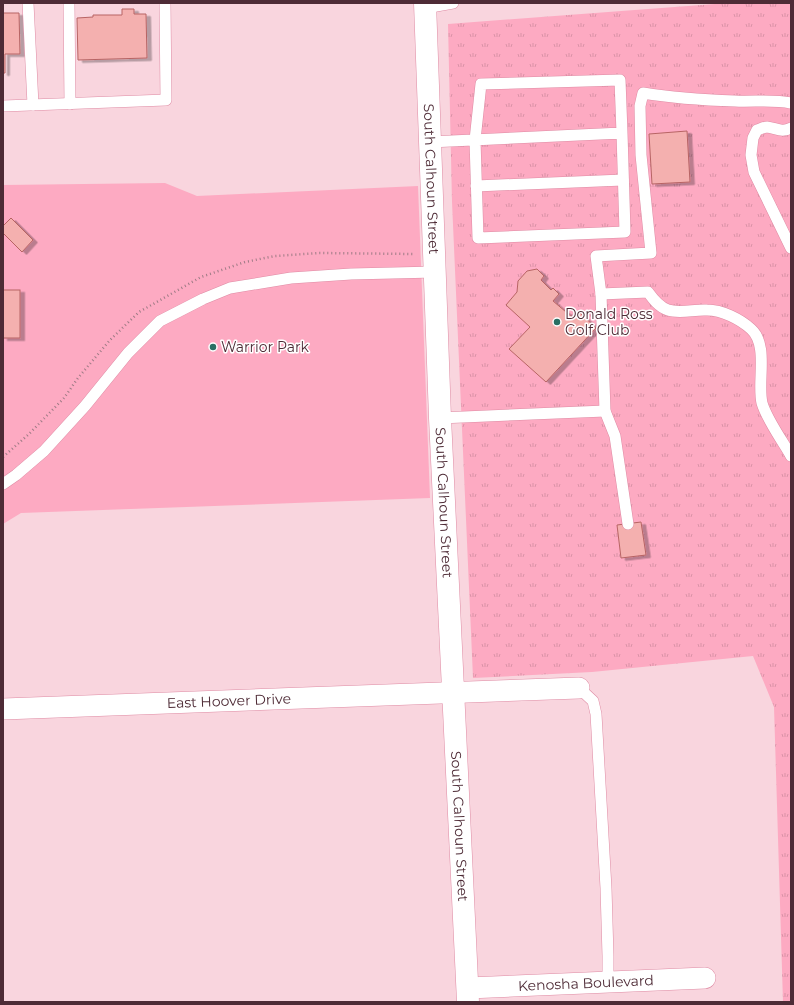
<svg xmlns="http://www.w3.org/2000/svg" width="794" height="1005" viewBox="0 0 794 1005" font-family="Montserrat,sans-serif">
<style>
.grass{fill:url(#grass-tufts)}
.pitch{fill:#fdaac2}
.building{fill:#f4b0af;stroke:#b76464;filter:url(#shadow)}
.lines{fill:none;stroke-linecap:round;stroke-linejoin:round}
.service-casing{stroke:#df8ba4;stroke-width:12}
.minor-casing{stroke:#df8ba4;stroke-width:22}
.tertiary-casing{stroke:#df8ba4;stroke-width:23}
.path{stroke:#9e7b85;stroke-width:2.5;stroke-dasharray:1 3;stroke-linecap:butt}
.service{stroke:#fff;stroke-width:11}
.minor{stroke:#fff;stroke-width:21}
.tertiary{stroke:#fff;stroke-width:22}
.poi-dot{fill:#296f63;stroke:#fff;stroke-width:1.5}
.labels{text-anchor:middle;stroke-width:3;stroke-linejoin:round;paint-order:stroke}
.street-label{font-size:14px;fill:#4e2b36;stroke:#fff}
.poi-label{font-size:14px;fill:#4e2b36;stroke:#fff;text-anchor:start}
</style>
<defs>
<pattern id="grass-tufts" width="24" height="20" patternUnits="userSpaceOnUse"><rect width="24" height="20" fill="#fdaac2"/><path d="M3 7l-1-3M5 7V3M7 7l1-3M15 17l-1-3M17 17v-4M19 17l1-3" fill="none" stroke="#da92a7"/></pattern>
<filter id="shadow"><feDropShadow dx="4.5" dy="2.5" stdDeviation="0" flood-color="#0004"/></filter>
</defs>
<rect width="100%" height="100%" fill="#f9d5de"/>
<!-- grass -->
<polygon class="grass" points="728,3 791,3 791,1002 783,1002 774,707 753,656 592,672 473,678 452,202 448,24"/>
<!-- pitch -->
<polygon class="pitch" points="165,183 197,196 418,186 430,498 21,513 3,524 3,185"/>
<!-- building -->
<g class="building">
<polygon points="122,9 134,9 134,14 146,14 147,58 78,60 77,18 93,17 93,15 122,15"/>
<polygon points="3,13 19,13 20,54 5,54 5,73 3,73"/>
<polygon points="687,131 690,182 652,184 649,134"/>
<polygon points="11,218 33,240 22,252 3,233 3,226"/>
<polygon points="537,269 544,276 541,280 551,290 553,288 559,294 553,301 572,317 578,311 596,328 546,382 509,349 530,327 506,305 517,292 518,281 527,271"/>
<rect x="3" y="290" width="17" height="48"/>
<polygon points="641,522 646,555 621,558 617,525"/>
</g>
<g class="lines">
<!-- service casing -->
<g class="service-casing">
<g id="service">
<polyline points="28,3 33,105"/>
<polyline points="69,3 70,104"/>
<polyline points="425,8 453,3"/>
<polyline points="3,106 166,100 165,3"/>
<path d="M791,128c-9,5 -15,0 -24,-1 -3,0 -7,2 -10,3l-4,8 -2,17 3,17 37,76"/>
<polyline points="430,142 622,133 620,80 481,84 475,140 478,238 625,232 622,133"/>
<polyline points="476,186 623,180"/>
<path d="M601,294l47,-2c5,7 11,15 20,18 12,4 27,-1 39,0 15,0 33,9 44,19 18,16 6,53 11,74 5,17 20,37 29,53"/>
<polyline points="440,418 605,411"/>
<polyline points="3,484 16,475 44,451 85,406 128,353 160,321 203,299 230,288 291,278 351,274 435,272"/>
<path d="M628,524l-13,-88 -10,-25 -4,-117 -5,-38 55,-3 -10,-98 -1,-49 3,-13c30,5 61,7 92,8 19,1 37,-2 56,2"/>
<polyline points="579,688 593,701 596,714 606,888 608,956 608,982"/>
</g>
</g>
<!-- minor casing -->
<g class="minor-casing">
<g id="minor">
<path id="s1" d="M3,709l576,-21"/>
<path id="s2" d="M468,988l237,-10"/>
</g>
</g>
<!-- tertiary casing -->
<g class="tertiary-casing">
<g id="tertiary">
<path id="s3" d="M425,3l15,415 28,584"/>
</g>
</g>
<!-- path -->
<polyline class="path" points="3,457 29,434 64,398 78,378 110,340 139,312 201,277 245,262 275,256 320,253 415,254"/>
<!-- service -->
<use href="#service" class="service"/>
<!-- minor -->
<use href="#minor" class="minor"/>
<!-- tertiary -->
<use href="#tertiary" class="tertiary"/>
</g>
<!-- markers -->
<g class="poi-dot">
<circle cx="557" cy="322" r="4"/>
<circle cx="213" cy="347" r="4"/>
</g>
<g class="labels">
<!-- street labels -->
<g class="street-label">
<text dy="5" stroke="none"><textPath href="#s3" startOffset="176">South Calhoun Street</textPath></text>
<text dy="5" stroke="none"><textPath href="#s3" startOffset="500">South Calhoun Street</textPath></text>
<text dy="5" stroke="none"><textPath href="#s1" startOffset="226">East Hoover Drive</textPath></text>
<text dy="5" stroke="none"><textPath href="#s3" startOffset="824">South Calhoun Street</textPath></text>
<text dy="5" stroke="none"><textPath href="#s2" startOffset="118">Kenosha Boulevard</textPath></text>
</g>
<!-- poi labels -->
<g class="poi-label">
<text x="565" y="319">Donald Ross<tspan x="565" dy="16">Golf Club</tspan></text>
<text x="221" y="352">Warrior Park</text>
</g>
</g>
<!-- border -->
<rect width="794" height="1005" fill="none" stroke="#4e2b36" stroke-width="8"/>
</svg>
